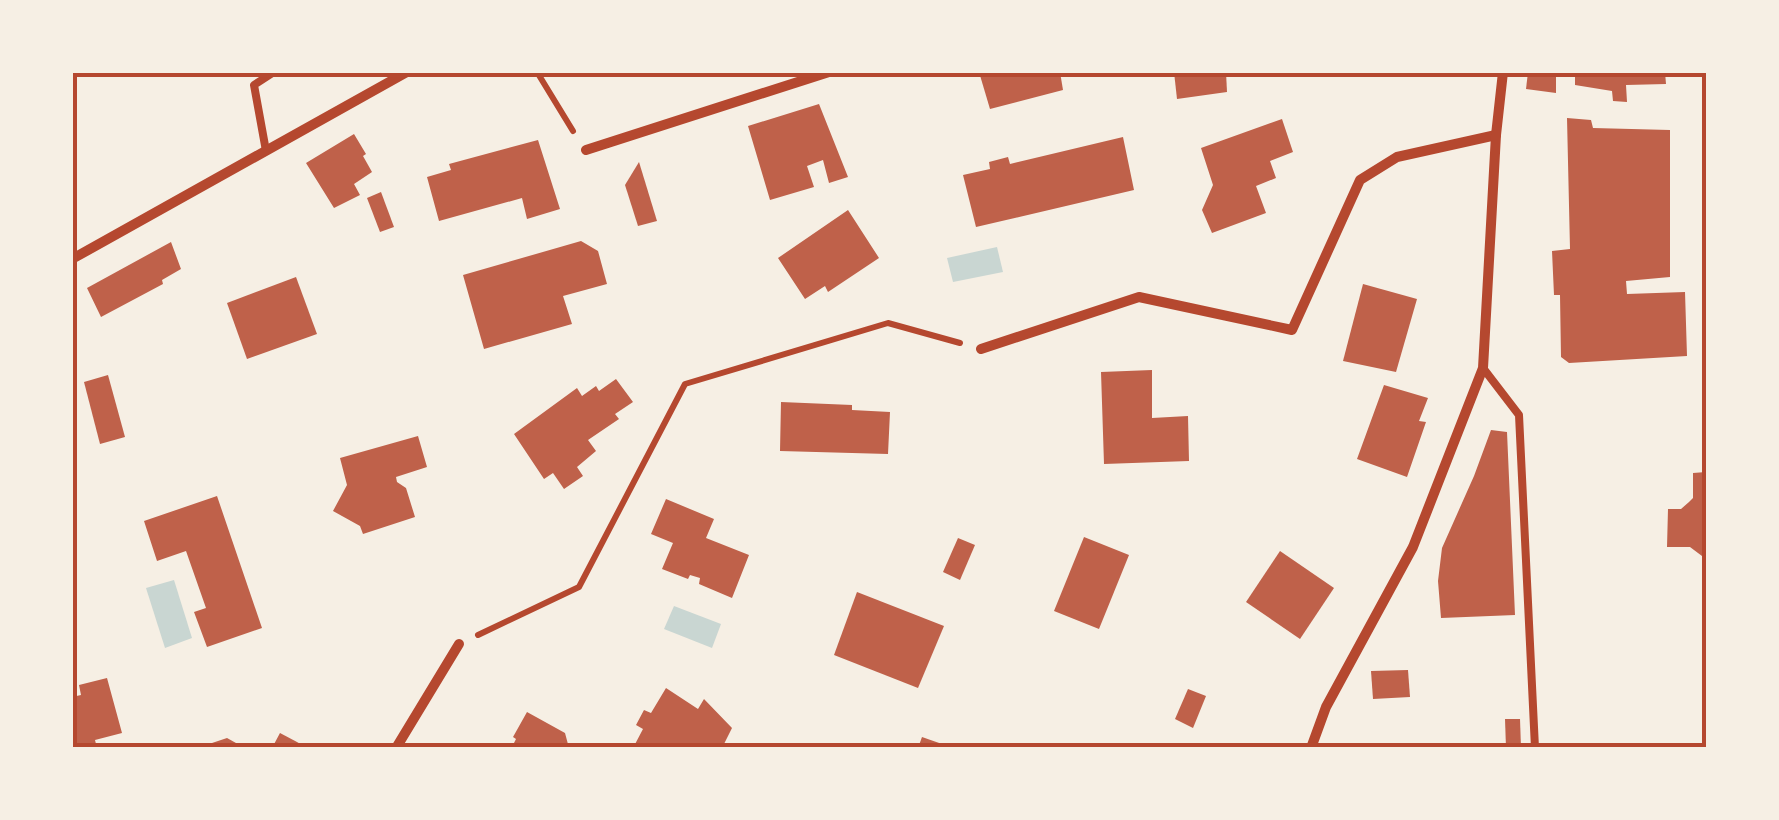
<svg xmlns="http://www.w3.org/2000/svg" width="1779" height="820" viewBox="0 0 1779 820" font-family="Karla,sans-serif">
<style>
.water{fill:#c9d6d2}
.building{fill:#bf614a}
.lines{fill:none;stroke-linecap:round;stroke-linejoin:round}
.path{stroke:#b5482f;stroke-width:6}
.service{stroke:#b5482f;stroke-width:8}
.minor{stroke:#b5482f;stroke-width:10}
.neatline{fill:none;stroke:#b5482f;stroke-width:4}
</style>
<rect width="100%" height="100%" fill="#f6efe4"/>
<!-- water -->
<g class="water">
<polygon points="997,247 1003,272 953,282 947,258"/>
<polygon points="174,580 192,638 165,648 146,588"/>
<polygon points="674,606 721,624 712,648 664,629"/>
</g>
<!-- building -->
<g class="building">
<polygon points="979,72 1060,72 1063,90 990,109"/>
<polygon points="1174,72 1226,72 1227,92 1177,99"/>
<polygon points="1528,72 1556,72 1556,93 1526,89"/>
<polygon points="1575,72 1665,72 1666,84 1626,85 1627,102 1613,101 1612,91 1575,85"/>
<polygon points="819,104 848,177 829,183 823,160 807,166 814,187 770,200 748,126"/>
<polygon points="1567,118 1591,120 1593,128 1670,130 1670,277 1626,281 1627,294 1685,292 1687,356 1569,363 1561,357 1560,295 1554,295 1552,251 1570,249"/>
<polygon points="1282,119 1293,152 1270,161 1276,178 1256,186 1266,213 1212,233 1202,210 1213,185 1201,148"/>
<polygon points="354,134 366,154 363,156 372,172 354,184 360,195 334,208 306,163"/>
<polygon points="1123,137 1134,190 976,227 963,175 990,169 989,162 1008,157 1010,164"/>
<polygon points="538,140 560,209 527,219 522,198 439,221 427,177 451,170 449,164"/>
<polygon points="639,162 657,221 638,226 625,185"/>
<polygon points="381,192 394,227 380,232 367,198"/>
<polygon points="848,210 879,258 828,292 825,286 805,299 778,258"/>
<polygon points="581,241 598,251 607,284 563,296 572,324 484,349 463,275"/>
<polygon points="171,242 181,269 162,280 163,284 101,317 87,288"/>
<polygon points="296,277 317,334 247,359 227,303"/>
<polygon points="1363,284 1417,299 1396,372 1343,361"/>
<polygon points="1152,370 1152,418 1188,416 1189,461 1104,464 1101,372"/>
<polygon points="108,375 125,437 100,444 84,382"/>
<polygon points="616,379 633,402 615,414 619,419 588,440 596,451 577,467 583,476 564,489 553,473 544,479 514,434 577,388 582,396 596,386 599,391"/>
<polygon points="1384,385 1428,398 1419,421 1426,422 1407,477 1357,459"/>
<polygon points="781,402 852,405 852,410 890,412 888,454 780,451"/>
<polygon points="1491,430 1507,432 1515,615 1441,618 1438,581 1442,548 1474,476"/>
<polygon points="418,436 427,467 396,477 397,482 406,488 415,517 363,534 360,526 333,511 347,485 340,458"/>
<polygon points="1706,472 1706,559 1690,547 1667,547 1668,509 1681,509 1689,502 1693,498 1693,473"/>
<polygon points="217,496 262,628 207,647 194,612 206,608 186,551 157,561 144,521"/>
<polygon points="666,499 714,519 706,538 749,555 732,598 699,584 700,578 690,575 688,579 662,569 673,543 651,534"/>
<polygon points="1084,537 1129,555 1099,629 1054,611"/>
<polygon points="958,538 975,545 960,580 943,572"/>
<polygon points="1280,551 1334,588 1300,639 1246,602"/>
<polygon points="857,592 944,626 918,688 834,655"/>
<polygon points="1408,670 1410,697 1373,699 1371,671"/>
<polygon points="107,678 122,733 95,740 96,744 72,748 72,697 81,695 79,685"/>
<polygon points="666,688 698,709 704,699 732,728 722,748 633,748 643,729 636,725 644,710 651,713"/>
<polygon points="1188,689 1206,696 1193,728 1175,719"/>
<polygon points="527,712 565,733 569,748 496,748 505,744 512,747 516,739 513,737"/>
<polygon points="1505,719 1520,719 1521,748 1506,748"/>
<polygon points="280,733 297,742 307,748 272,748"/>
<polygon points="922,737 942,744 940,748 918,748"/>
<polygon points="227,738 245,748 208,748 209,744"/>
</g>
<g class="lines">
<!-- path -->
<g class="path">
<polyline points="537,72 573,131"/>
<polyline points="478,635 579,587 685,384 888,323 960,343"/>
</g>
<!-- service -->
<g class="service">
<polyline points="266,151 254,85 274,72"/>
<polyline points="1483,368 1519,415 1535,748"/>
</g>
<!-- minor -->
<g class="minor">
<polyline points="586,150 829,72"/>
<polyline points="72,259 407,72"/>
<polyline points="981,349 1139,297 1292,330 1360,180 1397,157 1496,135"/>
<polyline points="396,748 459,644"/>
<polyline points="1311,748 1326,707 1413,547 1483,368 1496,135 1503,72"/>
</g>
</g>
<!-- border -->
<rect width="1779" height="820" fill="none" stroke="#f6efe4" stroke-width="150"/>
<rect x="75" y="75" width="1629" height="670" class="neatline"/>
</svg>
